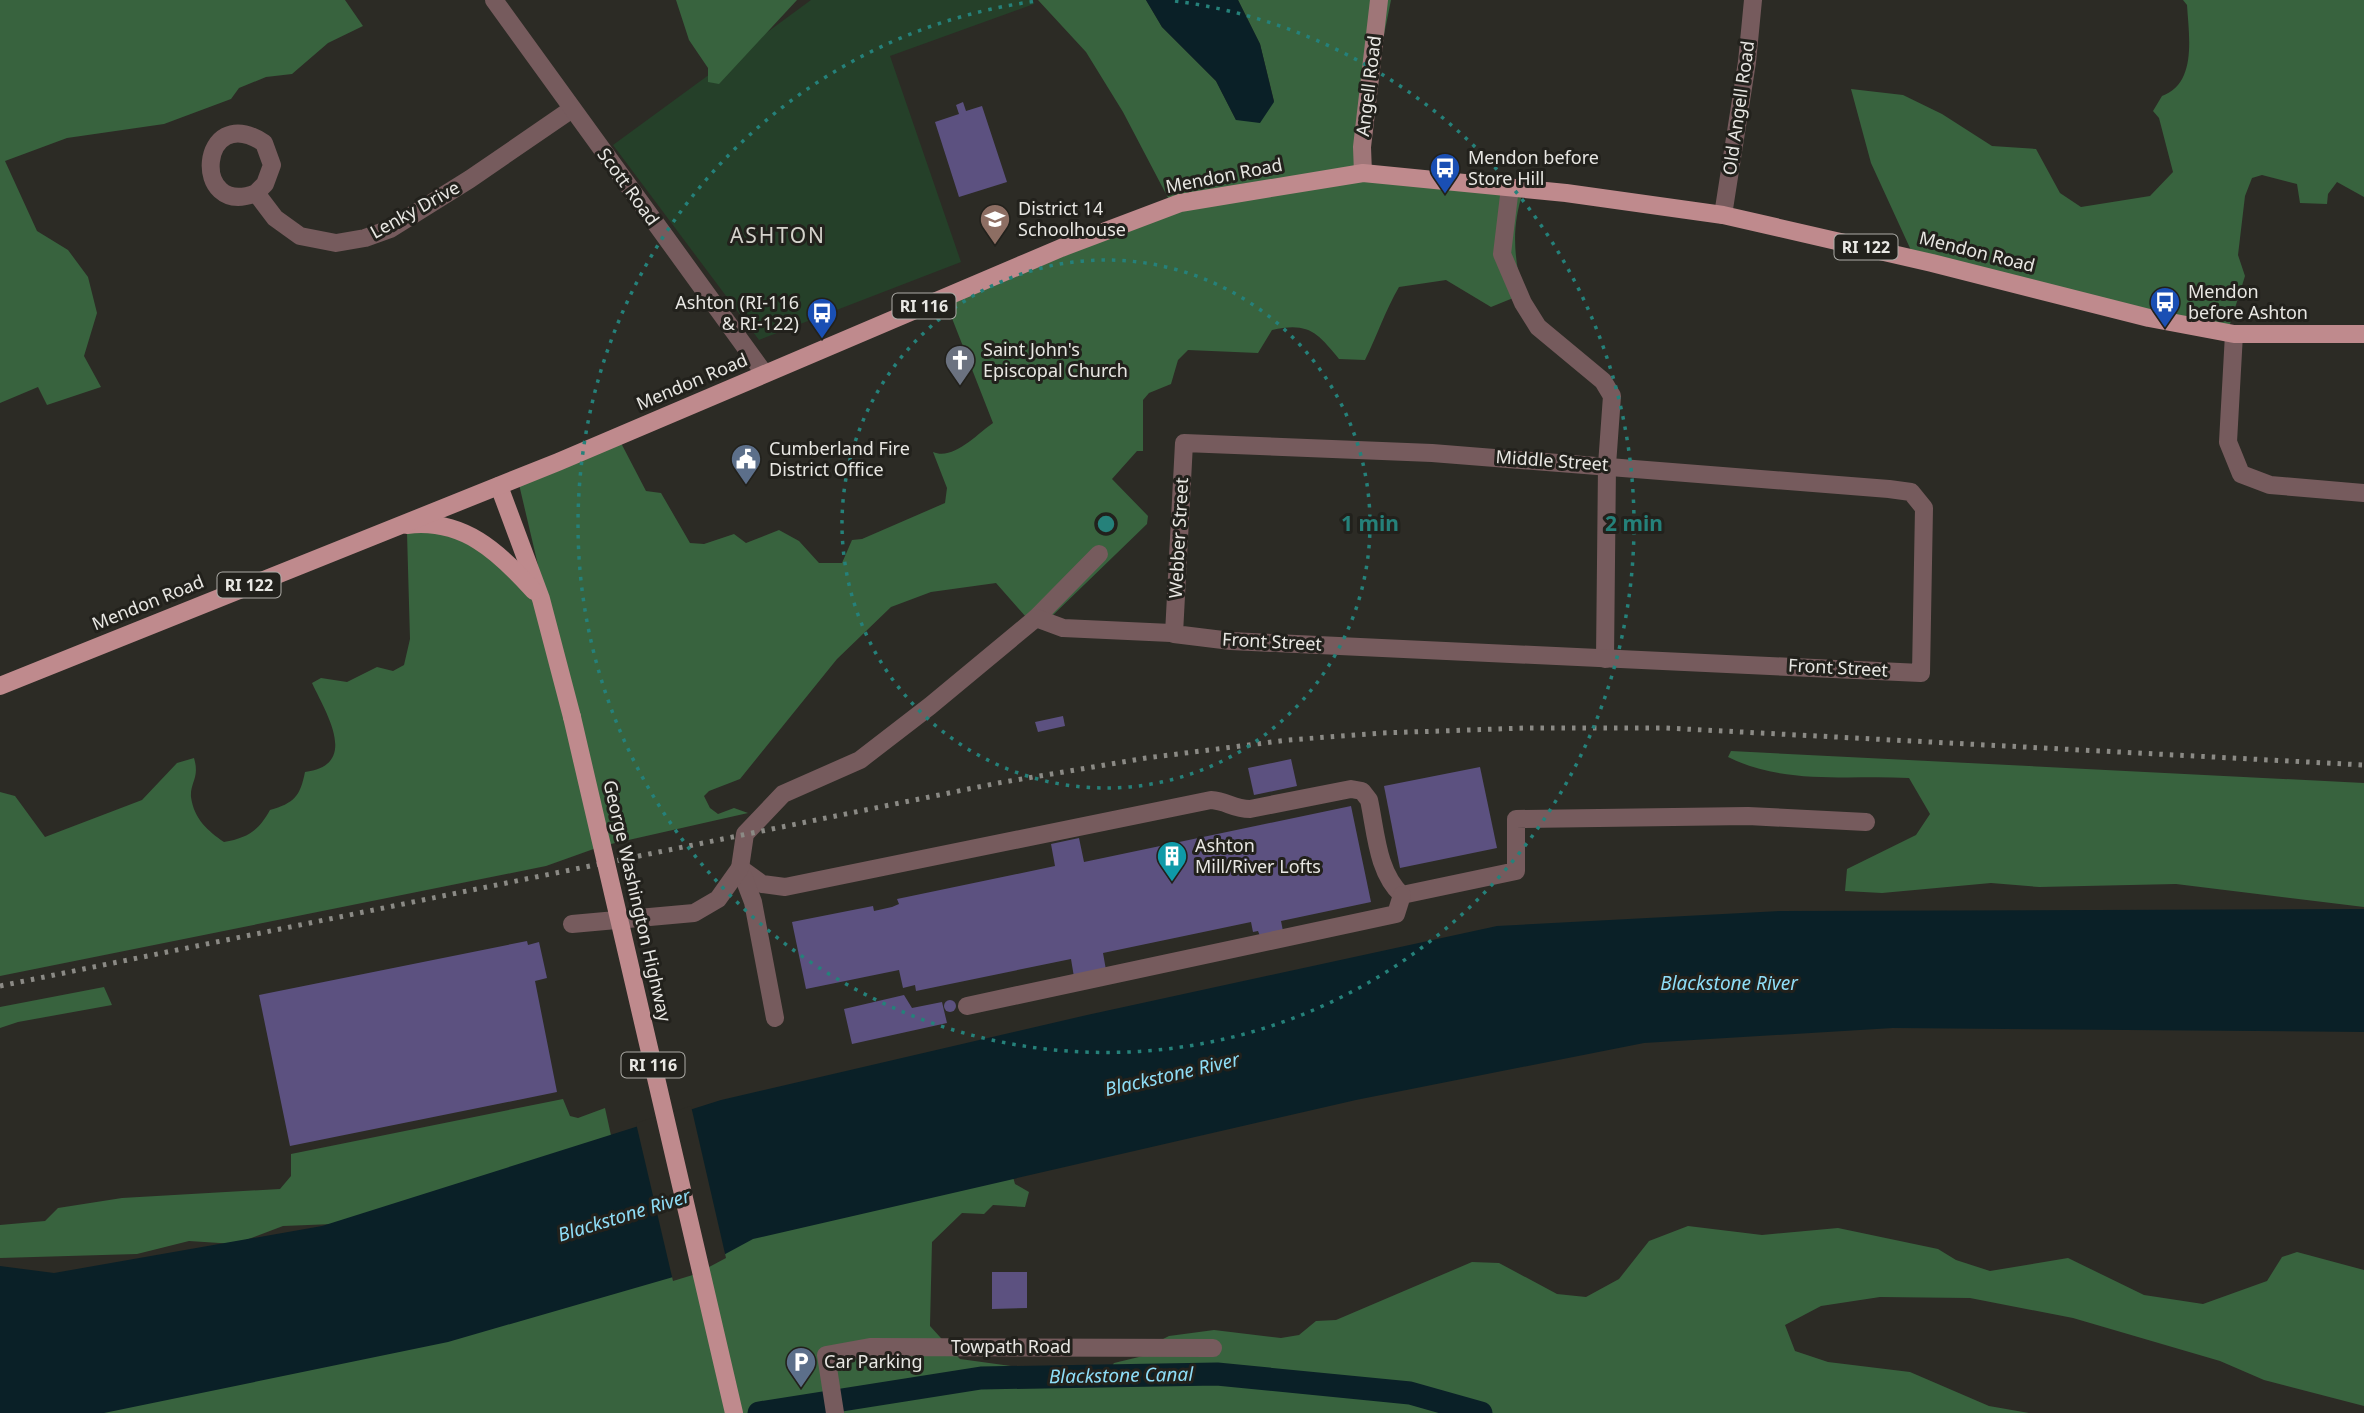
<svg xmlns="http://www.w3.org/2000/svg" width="2364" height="1413" viewBox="0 0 2364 1413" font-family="'Noto Sans',sans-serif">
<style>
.green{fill:#254029}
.forest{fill:#38633e}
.water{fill:#0a2027}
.pier{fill:#2c2b25}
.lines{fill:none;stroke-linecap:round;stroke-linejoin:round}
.canal{stroke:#0a2027;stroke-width:23}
.building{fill:#5c5180}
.minor{stroke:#765b5d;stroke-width:18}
.tertiary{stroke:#765b5d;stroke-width:18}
.secondary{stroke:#9f7678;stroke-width:18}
.primary{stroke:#bf8a8d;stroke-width:18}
.rail{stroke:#8b8a85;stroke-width:5;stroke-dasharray:3.5 7;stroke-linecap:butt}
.primary-bridge{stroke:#bf8a8d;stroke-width:18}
.ring{fill:none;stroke:#25817a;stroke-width:3.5;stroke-dasharray:3.5 7}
.labels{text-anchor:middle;stroke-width:6;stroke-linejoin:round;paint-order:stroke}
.shield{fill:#22211c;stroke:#adaca7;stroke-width:2}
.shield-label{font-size:16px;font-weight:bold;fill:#e8e7e3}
.street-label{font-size:18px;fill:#e8e7e3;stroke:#22211c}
.poi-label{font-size:18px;fill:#e8e7e3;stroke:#22211c;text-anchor:start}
.water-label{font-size:19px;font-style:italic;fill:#8eddf7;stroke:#22211c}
.quarter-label{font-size:21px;letter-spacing:2px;fill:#d4d2cb;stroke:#22211c}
.centre{fill:#25817a;stroke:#22211c;stroke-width:3.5}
.ring-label{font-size:21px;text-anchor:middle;font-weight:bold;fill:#25817a;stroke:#22211c;stroke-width:6;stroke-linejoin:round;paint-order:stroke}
</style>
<rect width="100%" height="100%" fill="#2c2b25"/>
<!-- green -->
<polygon class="green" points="811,0 1033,0 1034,4 890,56 961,262 759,340 613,145"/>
<!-- forest -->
<g class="forest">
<polygon points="0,0 345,0 363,26 328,43 292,74 266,77 239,88 231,99 164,124 67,138 5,161 37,231 68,250 88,277 97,313 84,356 101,387 47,405 38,387 0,403"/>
<polygon points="676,0 797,0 719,84 708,82 708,68 689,40"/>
<path d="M1038,0h108l16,27 54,54 20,39 38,-19 -14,-57 -22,-44h153l-34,169 166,23c-12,36 -9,66 0,102l-32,13 -45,-27 -47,7c-14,24 -22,49 -34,73l-26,-1c-22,-27 -31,-37 -67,-29l-14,23 -70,-3 -10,10 -7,24 -22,9 -6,7v51h-6l-25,28 36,37 -1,8 -94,91 -19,11 -38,-43 -65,9 -40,15 -54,52 -97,120 -31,12 -5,5 6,12 8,6 16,-6 14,5 -146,33 -56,20 -546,110v-184l15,4 30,41 97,-37 35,-37 17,-5c6,20 -4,24 -3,39 3,22 17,34 33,45 24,-4 35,-12 46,-32 24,-7 30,-13 35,-38 55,-7 21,-59 7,-89l9,-5 26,4 30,-15 16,4 11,-6 6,-26 -3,-106h49l43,20 50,59 -31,-132 103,-37 25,48 15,2 29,50 14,1 30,-10 12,9 33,-13 20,11 20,22h23l10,-23 10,-1 83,-36 2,-15 -14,-36c20,9 44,-18 60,-29l-47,-120 1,-3 229,-87 -53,-101 -37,-60z"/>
<path d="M2183,0h181v197l-27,-15 -9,12 -1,10 -27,-1 -3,-19 -35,-9 -10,3 -7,18 -7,59 7,21 -15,48 -8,4 -307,-69 -44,-96 -20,-74 52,6 39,19 50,32 44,3 24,44 21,14 69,-11 23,-24 -14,-54 -6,-7 9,-15c35,-13 27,-59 25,-91z"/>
<path d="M1731,751l633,32v124l-188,-23 -137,3 -48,-4 -109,10 -37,-2 2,-22 69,-34 14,-21 -21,-36c-61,-3 -125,7 -181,-21z"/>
<polygon points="104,987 112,1005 18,1022 0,1028 0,1007"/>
<polygon points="563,1099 570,1116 578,1118 605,1108 612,1140 359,1223 283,1226 235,1244 189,1241 137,1254 0,1258 0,1225 45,1221 58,1208 122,1198 280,1189 291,1176 291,1154"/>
<polygon points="1011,1170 1015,1184 1029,1192 1025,1207 993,1205 984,1214 962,1213 932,1242 930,1326 960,1359 1011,1366 1049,1388 1073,1377 1105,1375 1114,1363 1143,1356 1155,1343 1169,1336 1214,1330 1281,1338 1299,1335 1316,1321 1336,1320 1472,1262 1499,1263 1557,1294 1586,1297 1619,1279 1649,1241 1688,1226 1762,1235 1838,1228 1938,1249 1956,1260 1990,1271 2068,1258 2144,1295 2203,1304 2267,1281 2282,1257 2297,1252 2364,1270 2364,1406 2264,1380 2220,1361 2073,1318 1970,1298 1880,1297 1821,1306 1785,1325 1795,1351 1828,1362 1910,1372 1989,1406 2029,1413 92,1413"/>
</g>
<!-- water -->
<g class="water">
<polygon points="1146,0 1238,0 1260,44 1274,102 1260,123 1236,120 1216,81 1162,27"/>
<polygon points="2364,909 2364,1032 1893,1028 1644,1043 1356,1100 753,1239 694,1271 448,1342 104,1413 0,1413 0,1266 54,1273 322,1226 721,1100 1087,1015 1497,926 1780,911"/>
</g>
<!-- pier -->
<polygon class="pier" points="691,1106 726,1258 696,1274 673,1281 636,1123"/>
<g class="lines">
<!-- canal -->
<polyline class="canal" points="759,1413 981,1378 1217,1374 1410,1393 1481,1413"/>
</g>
<!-- building -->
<g class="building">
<polygon points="963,102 966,111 982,106 1007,182 959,197 935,122 959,114 956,105"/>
<polygon points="1063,716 1065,726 1038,732 1035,722"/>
<polygon points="1291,759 1297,786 1254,795 1248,768"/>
<polygon points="1480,767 1497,848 1400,868 1384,786"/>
<polygon points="1351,806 1371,902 1281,921 1283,931 1260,936 1258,931 1253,932 1251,922 1103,953 1106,970 1074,977 1071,959 916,991 915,985 903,988 899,970 806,989 792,922 873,906 874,911 892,907 899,904 897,899 1055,866 1051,844 1079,838 1084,862"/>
<polygon points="527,941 528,945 539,942 547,978 535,981 557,1092 290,1146 259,995"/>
<polygon points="904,995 912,1008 942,1002 947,1023 852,1044 844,1009"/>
<circle cx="950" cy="1006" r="6"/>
<polygon points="992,1272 1027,1272 1027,1308 992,1309"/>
</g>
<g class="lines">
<!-- minor -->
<g class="minor">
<polyline points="1510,187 1502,254 1523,303 1538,327 1603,381 1612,396 1607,465 1605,659"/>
<path d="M256,193c-66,26 -57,-93 8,-50l8,22 -7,19 -9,9 19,25 25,18 36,7 29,-5 25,-9 80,-50 102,-70"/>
<polyline points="1723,215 1747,62 1753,0"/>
<polyline points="2234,334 2228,442 2241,474 2270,485 2364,493"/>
<polyline points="1036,618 1099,554"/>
<path d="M740,868l22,16 23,3 426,-87c16,1 22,9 39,9l101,-20 11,2 7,9c7,32 8,72 33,95l114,-24v-52l232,-3 118,6"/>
<polyline points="740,868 753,902 775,1018"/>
<polyline points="572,924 694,913 718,899 740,868 745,834 783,794 860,760 930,706 1036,618 1063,628 1171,633 1174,634 1231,641 1921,673 1924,508 1911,492 1889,489 1432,453 1184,443 1174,634"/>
<polyline points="967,1006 1396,914 1402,895"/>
<polyline points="835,1413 826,1355 870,1347 1213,1348"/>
</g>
<!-- tertiary -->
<polyline class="tertiary" points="494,0 764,373"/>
<!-- secondary -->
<polyline class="secondary" points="1363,173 1362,147 1379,0"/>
<!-- primary -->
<g class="primary">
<polyline points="499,486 541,599 572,717"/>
<path d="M407,525c56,-7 92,27 127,66"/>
<polyline points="0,686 558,462 1061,248 1180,203 1363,173 1566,193 1723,215 1932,263 2149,318 2234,334 2364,334"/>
</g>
<!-- rail -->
<polyline class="rail" points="0,986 998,783 1146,758 1288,740 1382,733 1526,728 1666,728 2364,765"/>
<!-- primary-bridge -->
<polyline class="primary-bridge" points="572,717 734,1413"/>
</g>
<!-- distance rings -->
<g class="ring">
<circle cx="1106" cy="524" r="264"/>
<path d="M1175 1A528 528 0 1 1 1037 1"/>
</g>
<!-- icons -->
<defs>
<g id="bus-pin" transform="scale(1.575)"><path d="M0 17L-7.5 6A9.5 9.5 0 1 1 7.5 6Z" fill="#1a4fb4" stroke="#22211c"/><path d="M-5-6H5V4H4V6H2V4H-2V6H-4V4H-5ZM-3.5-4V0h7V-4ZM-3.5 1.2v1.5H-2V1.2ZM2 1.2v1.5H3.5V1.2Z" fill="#fff"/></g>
<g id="school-pin" transform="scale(1.575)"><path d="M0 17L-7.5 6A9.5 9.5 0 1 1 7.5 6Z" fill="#8d6e63" stroke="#22211c"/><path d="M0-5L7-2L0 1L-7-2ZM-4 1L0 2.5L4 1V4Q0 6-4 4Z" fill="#fff"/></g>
<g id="church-pin" transform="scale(1.575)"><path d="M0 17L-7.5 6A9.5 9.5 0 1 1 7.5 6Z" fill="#6b7280" stroke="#22211c"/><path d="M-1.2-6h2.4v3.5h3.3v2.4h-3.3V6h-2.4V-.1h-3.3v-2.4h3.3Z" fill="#fff"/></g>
<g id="civic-pin" transform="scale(1.575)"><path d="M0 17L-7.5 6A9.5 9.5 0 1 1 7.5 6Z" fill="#5c6f8a" stroke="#22211c"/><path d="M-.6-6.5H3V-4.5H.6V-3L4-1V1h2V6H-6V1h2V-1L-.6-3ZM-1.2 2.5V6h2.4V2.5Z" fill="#fff"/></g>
<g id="building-pin" transform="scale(1.575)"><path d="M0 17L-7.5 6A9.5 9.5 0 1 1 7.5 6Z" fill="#0f9aa8" stroke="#22211c"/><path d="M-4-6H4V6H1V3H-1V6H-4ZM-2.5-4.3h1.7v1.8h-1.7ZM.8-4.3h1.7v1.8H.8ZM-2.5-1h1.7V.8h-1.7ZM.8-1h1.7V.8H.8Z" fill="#fff"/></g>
<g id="parking-pin" transform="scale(1.575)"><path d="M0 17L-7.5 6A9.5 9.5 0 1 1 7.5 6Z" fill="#5c6f8a" stroke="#22211c"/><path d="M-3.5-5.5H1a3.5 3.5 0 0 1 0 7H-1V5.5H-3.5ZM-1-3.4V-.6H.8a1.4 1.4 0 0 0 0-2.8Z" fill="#fff"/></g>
</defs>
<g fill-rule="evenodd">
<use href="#bus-pin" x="1445" y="168"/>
<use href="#school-pin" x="995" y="219"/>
<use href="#bus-pin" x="2165" y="302"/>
<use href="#bus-pin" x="822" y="313"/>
<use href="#church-pin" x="960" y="360"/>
<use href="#civic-pin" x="746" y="459"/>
<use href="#building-pin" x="1172" y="856"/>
<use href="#parking-pin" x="801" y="1362"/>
</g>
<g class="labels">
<!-- shield labels -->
<g class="shield">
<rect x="1834.5" y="234.5" width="63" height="25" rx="5"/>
<rect x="892.5" y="293.5" width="63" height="25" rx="5"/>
<rect x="217.5" y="572.5" width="63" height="25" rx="5"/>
<rect x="621.5" y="1052.5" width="63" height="25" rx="5"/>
</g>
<g class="shield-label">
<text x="1866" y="253">RI 122</text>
<text x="924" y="312">RI 116</text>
<text x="249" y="591">RI 122</text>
<text x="653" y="1071">RI 116</text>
</g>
<!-- street labels -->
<g class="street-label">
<text transform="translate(1369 86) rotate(-83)" y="6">Angell Road</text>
<text transform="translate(1739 108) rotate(-82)" y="6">Old Angell Road</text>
<text transform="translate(1224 176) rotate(-11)" y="6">Mendon Road</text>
<text transform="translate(628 187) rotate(54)" y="6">Scott Road</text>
<text transform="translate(415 210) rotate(-29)" y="6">Lenky Drive</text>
<text transform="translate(1977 252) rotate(14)" y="6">Mendon Road</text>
<text transform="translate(692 382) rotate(-23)" y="6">Mendon Road</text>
<text transform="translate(1552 461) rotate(4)" y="6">Middle Street</text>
<text transform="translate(1179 538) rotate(-87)" y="6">Webber Street</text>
<text transform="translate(148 603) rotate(-22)" y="6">Mendon Road</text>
<text transform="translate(1272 642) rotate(3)" y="6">Front Street</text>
<text transform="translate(1838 668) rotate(3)" y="6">Front Street</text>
<text transform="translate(637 901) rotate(77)" y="6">George Washington Highway</text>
<text x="1011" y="1353">Towpath Road</text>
</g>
<!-- poi labels -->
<g class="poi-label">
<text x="1468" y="164">Mendon before<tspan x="1468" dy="21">Store Hill</tspan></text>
<text x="1018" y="215">District 14<tspan x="1018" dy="21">Schoolhouse</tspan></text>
<text x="2188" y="298">Mendon<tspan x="2188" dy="21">before Ashton</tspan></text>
<text x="799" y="309" text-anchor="end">Ashton (RI-116<tspan x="799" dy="21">&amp; RI-122)</tspan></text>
<text x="983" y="356">Saint John's<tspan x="983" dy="21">Episcopal Church</tspan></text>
<text x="769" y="455">Cumberland Fire<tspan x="769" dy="21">District Office</tspan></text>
<text x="1195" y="852">Ashton<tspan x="1195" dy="21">Mill/River Lofts</tspan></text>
<text x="824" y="1368">Car Parking</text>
</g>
<!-- water labels -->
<g class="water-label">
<text x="1729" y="990">Blackstone River</text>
<text transform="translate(1172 1074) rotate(-13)" y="7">Blackstone River</text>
<text transform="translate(624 1215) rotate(-17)" y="7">Blackstone River</text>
<text transform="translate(1121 1375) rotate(-1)" y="7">Blackstone Canal</text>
</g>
<!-- quarter labels -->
<g class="quarter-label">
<text x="778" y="243">ASHTON</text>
</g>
</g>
<circle cx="1106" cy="524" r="10" class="centre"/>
<g class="ring-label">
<text x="1370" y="531">1 min</text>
<text x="1634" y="531">2 min</text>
</g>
</svg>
